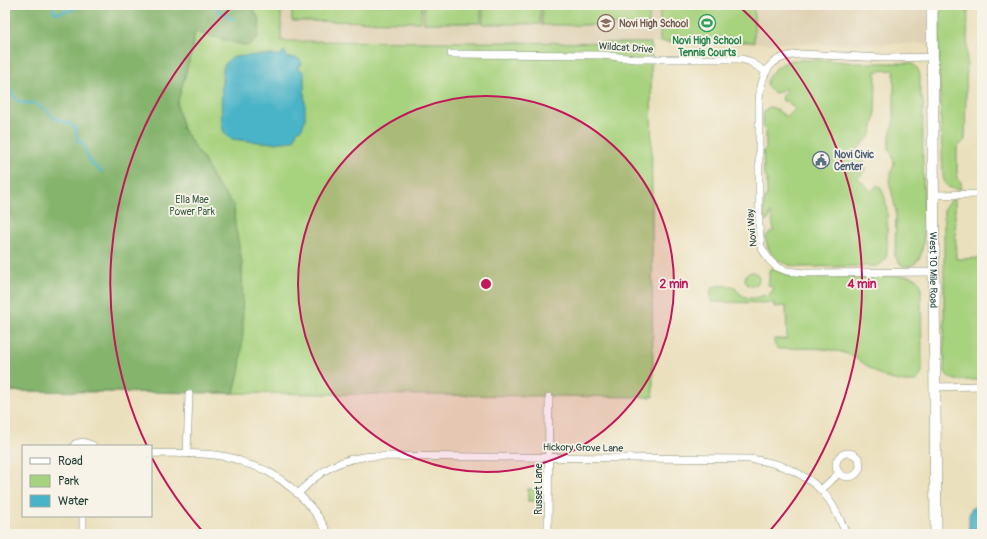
<svg xmlns="http://www.w3.org/2000/svg" width="987" height="539" viewBox="0 0 987 539" font-family="Pangolin,sans-serif">
<style>
.built{fill:#e0d3b5}
.green{fill:#a7d27e;stroke:#638859}
.forest{fill:#85b46d;stroke:#527850}
.water{fill:#49b3c7;stroke:#34787e}
.lines{fill:none;stroke-linecap:round;stroke-linejoin:round}
.stream{stroke:#49b3c7;stroke-width:2.5}
.street-casing{stroke:#858e78;stroke-width:8}
.secondary-casing{stroke:#858e78;stroke-width:12}
.street{stroke:#fff;stroke-width:7}
.secondary{stroke:#fff;stroke-width:11}
.ring{fill:none;stroke:#c2185b;stroke-width:2}
.labels{text-anchor:middle;stroke-width:3.5;stroke-linejoin:round;paint-order:stroke}
.education-label{font-size:10px;font-weight:bold;fill:#785e54;stroke:#f7f3e8;text-anchor:start}
.leisure-label{font-size:10px;font-weight:bold;fill:#27864d;stroke:#f7f3e8}
.street-label{font-size:10px;fill:#1f3d34;stroke:#f7f3e8}
.service-label{font-size:10px;font-weight:bold;fill:#4e5e75;stroke:#f7f3e8;text-anchor:start}
.park-label{font-size:10px;fill:#3a5b43;stroke:#f7f3e8}
.centre{fill:#c2185b;stroke:#f7f3e8;stroke-width:2}
.ring-label{font-size:12px;text-anchor:middle;font-weight:bold;fill:#c2185b;stroke:#f7f3e8;stroke-width:3.5;stroke-linejoin:round;paint-order:stroke}
</style>
<rect width="100%" height="100%" fill="#f7f3e8"/>
<filter id="ink" filterUnits="userSpaceOnUse"><feTurbulence type="fractalNoise" baseFrequency=".025" numOctaves="2"/><feDisplacementMap in="SourceGraphic" scale="8" xChannelSelector="R" yChannelSelector="G"/><feConvolveMatrix kernelMatrix="1 2 1 2 8 2 1 2 1" color-interpolation-filters="sRGB"/></filter>
<filter id="wash" filterUnits="userSpaceOnUse"><feTurbulence type="fractalNoise" baseFrequency=".012" numOctaves="4" result="noise"/><feDisplacementMap in="SourceGraphic" scale="16" xChannelSelector="R" yChannelSelector="G"/><feGaussianBlur stdDeviation="0.9" result="paint"/><feColorMatrix in="noise" values="0 0 0 0 0 0 0 0 0 0 0 0 0 0 0 0 0 1.4 0 .05"/><feComposite in="paint" operator="in"/></filter>
<g filter="url(#wash)">
<rect width="100%" height="100%" fill="#ebe0bd"/>
<!-- built -->
<polygon class="built" points="281,5 931,5 932,44 281,41"/>
<!-- green -->
<g class="green">
<polygon points="5,5 281,5 281,41 651,43 653,397 5,391"/>
<polygon points="292,5 422,5 421,22 292,21"/>
<rect x="424" y="5" width="57" height="18"/>
<rect x="483" y="5" width="57" height="19"/>
<rect x="542" y="5" width="107" height="20"/>
<rect x="660" y="5" width="94" height="37"/>
<path d="M941,5h27l-3,135 -8,8v30l4,4v7c-11,0 -16,-1 -18,-13l-4,-103v-51z"/>
<path d="M792,60h35l28,3h55c12,5 10,15 10,25 0,5 2,9 3,13 -1,34 0,67 1,101 0,15 1,39 -3,52 -2,7 -8,13 -15,12 -6,0 -8,-5 -11,-10l1,-45 -7,-31 5,-16 -2,-10 -3,-5v-8l5,-22v-49l-18,1 -1,46 -4,18 -13,14 7,7 -1,10 1,4 -7,8 13,13 6,-6h1c12,13 9,38 9,55 0,6 1,13 -2,19 -2,4 -5,6 -10,7l-76,1c-3,-1 -7,-1 -10,-2 -13,-4 -24,-15 -23,-29l5,-4 3,-1 -3,-18h-1l-1,6 -1,1h-3l-1,-5v-15l3,-4v-17l-3,-4 -1,-24 3,-3v-17l-3,-3v-14l4,-6 3,-1 4,1 13,9 8,-8 -9,-9 -2,2 -2,-4 1,-3 4,-4 -2,-3c-2,1 -3,3 -5,4 -7,3 -14,-4 -13,-10 0,-3 1,-4 2,-6 6,-8 13,-13 23,-16z"/>
<path d="M955,199l1,60 26,-1v122h-27l-6,-3 -4,-5 -1,-13v-148c1,-7 5,-10 11,-12z"/>
<path d="M772,268l18,8 8,1 112,-1c6,2 9,4 11,10l1,85c-3,14 -15,12 -27,9 -3,-1 -6,-1 -9,-2 -16,-8 -28,-22 -45,-26 -21,-5 -41,-4 -62,-3 -4,-1 -5,-5 -5,-10h13l-1,-33 -12,1v-4l-63,-1c0,-3 -1,-9 0,-13 2,-5 17,-3 22,-3 2,2 4,5 6,7 8,7 16,6 25,2l3,3 7,-10 -6,-3 1,-5v-10z"/>
<circle cx="752" cy="279" r="7"/>
<rect x="528" y="489" width="10" height="12"/>
</g>
<!-- forest -->
<polygon class="forest" points="5,5 249,5 251,6 260,20 258,38 247,46 195,32 191,54 177,105 183,129 205,162 215,182 234,205 235,225 242,261 243,333 240,368 234,393 5,391"/>
<!-- water -->
<g class="water">
<path d="M284,51l1,1 2,5c3,1 11,0 13,3 1,1 1,3 2,4l-4,3 1,2 5,3v19l1,12v17l-3,8 -5,3c-2,4 -1,8 -5,10l-19,2 -15,-1 -27,-3c-4,-3 -8,-7 -9,-13 -1,-8 -1,-53 2,-60 2,-4 5,-7 9,-9l26,-2h22z"/>
<polygon points="978,505 982,509 982,534 969,534 969,515 972,508"/>
</g>
<g class="lines">
<!-- stream -->
<g class="stream">
<polyline points="55,5 53,11 56,13 72,10 75,9 77,5"/>
<polyline points="215,5 219,11 235,20"/>
<polyline points="5,17 7,16"/>
<path d="M11,90l6,11 8,2h9l14,8 5,7 18,6 5,4c0,4 2,8 1,13l6,2 5,15 4,6 10,8"/>
</g>
</g>
</g>
<g filter="url(#ink)">
<g class="lines">
<!-- street casing -->
<g class="street-casing">
<g id="street">
<polyline points="451,54 602,55 635,59 741,59 749,61 766,72"/>
<path d="M933,57l-49,1 -83,-4c-31,2 -39,16 -42,46v126l2,21 9,14 7,6 10,4 18,2 130,-1"/>
<polyline points="934,195 982,194"/>
<polyline points="935,387 982,386"/>
<polyline points="74,446 75,444 83,442 92,445 93,446"/>
<path d="M151,453c23,1 47,-1 70,3 9,1 18,4 26,8 7,2 14,4 20,7 26,15 48,36 61,63"/>
<circle cx="848" cy="465" r="12"/>
<polyline points="187,454 189,394"/>
<polyline points="821,490 839,473"/>
<path d="M298,494c22,-24 42,-36 75,-38l377,3c26,3 51,12 70,30 12,12 20,29 26,45"/>
<polyline points="83,516 83,534"/>
<polyline points="548,534 549,397"/>
</g>
</g>
<!-- secondary casing -->
<g class="secondary-casing">
<g id="secondary">
<path id="s1" d="M932,5l4,529"/>
</g>
</g>
<!-- street -->
<use href="#street" class="street"/>
<!-- secondary -->
<use href="#secondary" class="secondary"/>
</g>
</g>
<!-- distance rings -->
<circle cx="486" cy="284" r="188" fill="#c2185b" fill-opacity=".12"/>
<g class="ring">
<circle cx="486" cy="284" r="188"/>
<path d="M204 533A376 376 0 0 1 152 458M147 446A376 376 0 0 1 232 7M740 7A376 376 0 0 1 768 533"/>
</g>
<!-- icons -->
<defs>
<g id="school-ring" transform="scale(0.9)"><circle r="9.5" fill="#f7f3e8" stroke="#8d6e63" stroke-width="1.5"/><path d="M0-5L7-2L0 1L-7-2ZM-4 1L0 2.5L4 1V4Q0 6-4 4Z" fill="#8d6e63"/></g>
<g id="stadium-ring" transform="scale(0.9)"><circle r="9.5" fill="#f7f3e8" stroke="#2e9e5b" stroke-width="1.5"/><path d="M0-5a6.5 5 0 1 0 0 10a6.5 5 0 1 0 0-10ZM-3.5-1.8h7v3.6h-7Z" fill="#2e9e5b"/></g>
<g id="civic-ring" transform="scale(0.9)"><circle r="9.5" fill="#f7f3e8" stroke="#5c6f8a" stroke-width="1.5"/><path d="M-.6-6.5H3V-4.5H.6V-3L4-1V1h2V6H-6V1h2V-1L-.6-3ZM-1.2 2.5V6h2.4V2.5Z" fill="#5c6f8a"/></g>
</defs>
<g fill-rule="evenodd">
<use href="#school-ring" x="606" y="23"/>
<use href="#stadium-ring" x="707" y="23"/>
<use href="#civic-ring" x="821" y="160"/>
</g>
<g class="labels">
<!-- education labels -->
<g class="education-label">
<text x="619" y="27">Novi High School</text>
</g>
<!-- leisure labels -->
<g class="leisure-label">
<text x="707" y="44">Novi High School<tspan x="707" dy="12">Tennis Courts</tspan></text>
</g>
<!-- street labels -->
<g class="street-label">
<text transform="translate(626 47) rotate(4)" y="4">Wildcat Drive</text>
<text transform="translate(751 228) rotate(-95)" y="4">Novi Way</text>
<text dy="4" stroke="none"><textPath href="#s1" startOffset="265">West 10 Mile Road</textPath></text>
<text transform="translate(583 447) rotate(1)" y="4">Hickory Grove Lane</text>
<text transform="translate(538 489) rotate(-90)" y="4">Russet Lane</text>
</g>
<!-- service labels -->
<g class="service-label">
<text x="834" y="158">Novi Civic<tspan x="834" dy="12">Center</tspan></text>
</g>
<!-- park labels -->
<g class="park-label">
<text x="192" y="203">Ella Mae<tspan x="192" dy="12">Power Park</tspan></text>
</g>
</g>
<circle cx="486" cy="284" r="6" class="centre"/>
<g class="ring-label">
<text x="674" y="288">2 min</text>
<text x="862" y="288">4 min</text>
</g>
<!-- margin -->
<rect width="987" height="539" fill="none" stroke="#f7f3e8" stroke-width="20"/>
<!-- legend -->
<rect x="22" y="445" width="130" height="72" fill="#f7f3e8" stroke="#a1aaa0"/>
<rect x="30" y="458" width="20" height="6" fill="#ffffff" stroke="#a1aaa0"/>
<text x="58" y="465" font-size="12" fill="#1f3d34">Road</text>
<rect x="30" y="475" width="20" height="12" fill="#a7d27e" stroke="#a1aaa0"/>
<text x="58" y="485" font-size="12" fill="#1f3d34">Park</text>
<rect x="30" y="495" width="20" height="12" fill="#49b3c7" stroke="#a1aaa0"/>
<text x="58" y="505" font-size="12" fill="#1f3d34">Water</text>
</svg>
